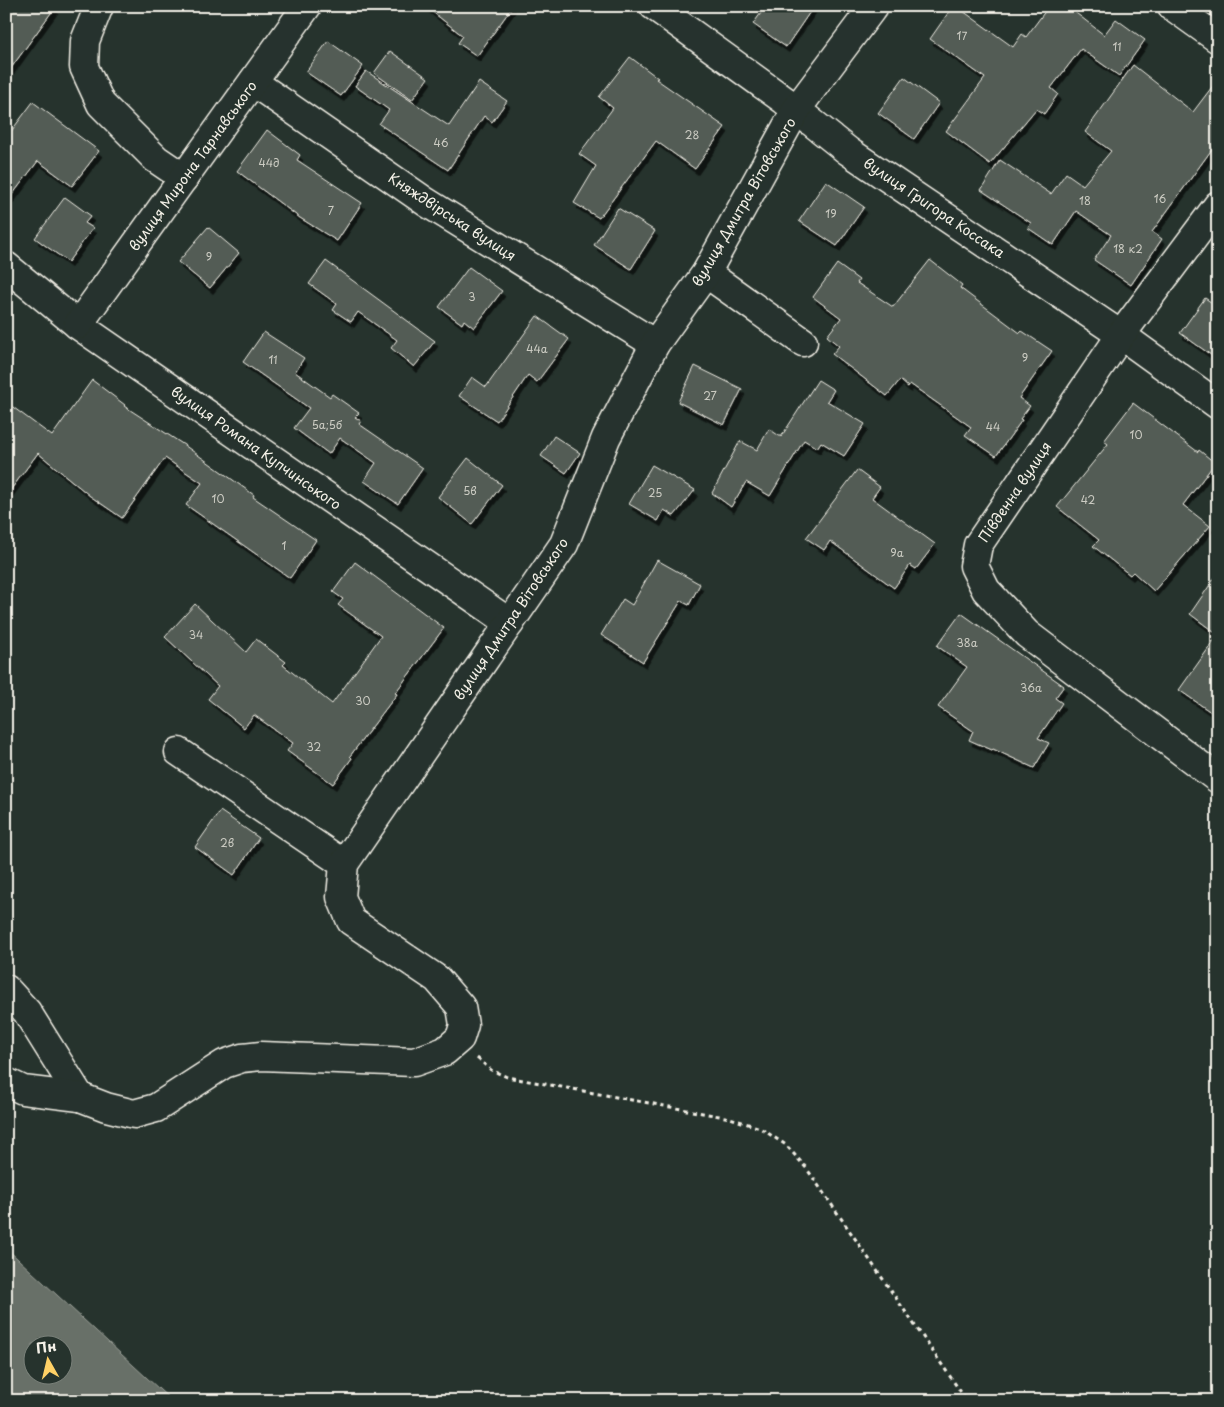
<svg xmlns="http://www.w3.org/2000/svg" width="1224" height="1407" viewBox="0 0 1224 1407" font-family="'Playpen Sans',sans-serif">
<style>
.water{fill:#676f68;stroke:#9fa39b;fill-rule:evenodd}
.building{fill:#525c55;stroke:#f4f1e8;filter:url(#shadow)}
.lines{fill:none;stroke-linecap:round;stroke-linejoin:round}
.minor-casing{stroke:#f4f1e8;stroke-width:31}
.path{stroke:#f4f1e8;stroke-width:3;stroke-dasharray:4 4;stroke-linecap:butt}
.minor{stroke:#26332d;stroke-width:28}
.labels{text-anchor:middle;stroke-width:4;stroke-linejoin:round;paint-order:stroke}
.number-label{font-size:11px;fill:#ccccc3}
.street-label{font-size:14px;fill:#f4f1e8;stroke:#26332d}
</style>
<defs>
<filter id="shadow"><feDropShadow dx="3" dy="5.5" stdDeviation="0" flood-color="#0009"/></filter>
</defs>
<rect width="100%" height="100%" fill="#26332d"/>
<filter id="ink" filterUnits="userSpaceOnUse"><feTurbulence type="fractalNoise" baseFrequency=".02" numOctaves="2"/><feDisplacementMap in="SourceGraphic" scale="10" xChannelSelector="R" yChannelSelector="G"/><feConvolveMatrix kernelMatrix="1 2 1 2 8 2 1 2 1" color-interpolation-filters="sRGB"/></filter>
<g filter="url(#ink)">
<!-- water -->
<path class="water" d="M6,1248l166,153h-166zM32,1344h30v30h-30z"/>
<!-- building -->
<g class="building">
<polygon points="6,6 56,6 6,75"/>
<polygon points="425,6 513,6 477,56 458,43 463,36"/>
<polygon points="766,6 814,6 786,47 753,24"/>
<polygon points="953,6 956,6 1013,47 1022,34 1026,37 1049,6 1067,6 1104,35 1116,19 1145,40 1119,76 1081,49 1051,88 1058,94 1044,114 1036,109 990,164 946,131 985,78 930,39"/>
<polygon points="328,41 363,66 341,96 306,72"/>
<polygon points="390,51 428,78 412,100 374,73"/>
<polygon points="630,57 658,78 656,79 725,127 695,169 656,141 599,218 574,203 596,166 579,154 613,108 599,97"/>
<polygon points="1133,65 1193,112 1218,79 1218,141 1152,232 1162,239 1131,285 1094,260 1111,235 1076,211 1053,245 1028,228 1031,223 981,190 1000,160 1051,194 1066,173 1083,185 1111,151 1085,132"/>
<polygon points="366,71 449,126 479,82 507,101 492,122 484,116 448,170 379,124 389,110 355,86"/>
<polygon points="904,77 939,103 914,139 878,113"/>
<polygon points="33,102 99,151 72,186 38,161 6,203 6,138"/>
<polygon points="267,130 300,155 297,160 362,203 337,241 300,218 237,171"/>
<polygon points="826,181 864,207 837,246 799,221"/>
<polygon points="65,197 91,216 85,223 93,228 68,262 35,238"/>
<polygon points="618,208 655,231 631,269 594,245"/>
<polygon points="208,227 239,253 210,288 178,262"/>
<polygon points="930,260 962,285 960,288 1020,333 1022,331 1052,351 1019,398 1030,406 1020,419 1022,420 996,456 965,435 971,427 910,384 908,387 900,380 887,396 832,354 839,346 827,336 841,318 813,297 837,264 859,280 857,283 893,307"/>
<polygon points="326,261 435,341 414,367 391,348 397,340 358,312 351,322 333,310 337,304 309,284"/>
<polygon points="469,267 502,291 474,328 464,320 462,324 439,307"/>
<polygon points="1205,298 1218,307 1218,360 1180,333"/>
<polygon points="537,316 569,339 537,382 528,375 497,421 459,396 472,377 486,387"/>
<polygon points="264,332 304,358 295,372 330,397 332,394 359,413 355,417 361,421 359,424 423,468 398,504 364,481 376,463 340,438 329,454 294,428 309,408 243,362"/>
<polygon points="695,366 742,389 724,425 678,402"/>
<polygon points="92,380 125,405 124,406 184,445 254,495 253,497 316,540 290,578 186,505 202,483 165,458 122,518 90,496 38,453 6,496 6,402 52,436"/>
<polygon points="818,380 834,390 827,401 865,424 844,456 821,442 817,448 804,440 770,496 746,482 731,507 712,493 740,441 757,450 769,429 781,437"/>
<polygon points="1133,403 1198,452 1199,450 1215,463 1183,505 1210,526 1154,591 1133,572 1130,575 1093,546 1099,540 1057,507 1108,444 1104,441"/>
<polygon points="554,436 580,453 566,473 541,456"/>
<polygon points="468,458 502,485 472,524 438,497"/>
<polygon points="652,465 695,490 674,516 664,510 658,521 629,504"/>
<polygon points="857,470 880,487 872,498 935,544 916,569 910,565 894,588 830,541 824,550 806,538"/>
<polygon points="657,560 700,584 689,605 681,601 643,662 601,635 623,599 632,605"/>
<polygon points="355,562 444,628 395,693 397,694 350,756 352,758 333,784 287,751 293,743 254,715 244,728 208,699 218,686 165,637 195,604 246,652 256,639 286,662 283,665 332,704 381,636 338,605 343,599 333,592"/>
<polygon points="1218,573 1218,635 1190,614"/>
<polygon points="961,613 1064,686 1055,698 1062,703 1038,738 1049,743 1034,768 993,749 992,750 969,740 973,731 938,707 967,667 937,646"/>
<polygon points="1218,635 1218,717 1179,690"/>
<polygon points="220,811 259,838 234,875 195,847"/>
</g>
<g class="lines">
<!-- minor casing -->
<g class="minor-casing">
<g id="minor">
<polyline points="99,6 85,41 84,67 101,104 156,159 184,178"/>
<polyline points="654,6 784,100 848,151 1121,335 1218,405"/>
<polyline points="1172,6 1218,39"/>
<polyline points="253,82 426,202 655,344"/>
<polyline points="1218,205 1121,335 978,545 974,566 986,590 1027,634 1218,779"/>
<polyline points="6,266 78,325 510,623"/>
<polyline points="706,273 803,342"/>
<polyline points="78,325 307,6"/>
<polyline points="179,752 344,864"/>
<polyline points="6,989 27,1012 80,1097"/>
<polyline points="6,1082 23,1090 80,1097 106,1107 134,1114 156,1108 224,1064 242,1058 261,1056 414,1062 445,1051 460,1038 464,1025 461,1007 437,979 351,921 341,897 344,864 564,544 606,438 655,344 706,273 796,110 874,6"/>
</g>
</g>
<!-- path -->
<polyline class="path" points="477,1058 491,1070 507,1077 730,1118 760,1128 786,1145 807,1169 967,1401"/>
<!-- minor -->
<use href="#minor" class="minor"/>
</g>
</g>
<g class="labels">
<!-- number labels -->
<g class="number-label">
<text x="962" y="40">17</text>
<text x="1117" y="51">11</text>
<text x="692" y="139">28</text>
<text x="441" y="147">46</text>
<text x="269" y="167">44д</text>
<text x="1160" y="203">16</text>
<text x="1085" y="205">18</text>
<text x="331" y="215">7</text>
<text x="831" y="218">19</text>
<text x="1128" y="253">18 к2</text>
<text x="209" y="261">9</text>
<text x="472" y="301">3</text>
<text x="537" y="353">44а</text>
<text x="1025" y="362">9</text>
<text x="273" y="364">11</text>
<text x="710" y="400">27</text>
<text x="327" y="429">5а;5б</text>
<text x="993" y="431">44</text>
<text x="1136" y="439">10</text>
<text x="470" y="495">5в</text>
<text x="655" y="497">25</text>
<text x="218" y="503">10</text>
<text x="1088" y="504">42</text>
<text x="284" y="550">1</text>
<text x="897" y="557">9а</text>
<text x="196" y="639">34</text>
<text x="967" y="647">38а</text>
<text x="1031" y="692">36а</text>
<text x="363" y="705">30</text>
<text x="314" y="751">32</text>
<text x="227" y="847">2в</text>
</g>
<!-- street labels -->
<g class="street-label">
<text transform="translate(193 166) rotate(-54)" y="5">вулиця Мирона Тарнавського</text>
<text transform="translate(744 202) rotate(-60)" y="5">вулиця Дмитра Вітовського</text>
<text transform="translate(934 208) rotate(34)" y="5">вулиця Григора Коссака</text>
<text transform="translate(452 217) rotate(33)" y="5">Княждвірська вулиця</text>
<text transform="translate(256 448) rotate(35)" y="5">вулиця Романа Купчинського</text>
<text transform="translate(1015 492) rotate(-56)" y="5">Південна вулиця</text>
<text transform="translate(511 619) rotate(-56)" y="5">вулиця Дмитра Вітовського</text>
</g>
</g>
<!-- margin -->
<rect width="1224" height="1407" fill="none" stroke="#26332d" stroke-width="25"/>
<rect x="12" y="12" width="1199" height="1382" fill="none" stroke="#f4f1e8" stroke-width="2" filter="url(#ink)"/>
<!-- north arrow -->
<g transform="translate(48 1360) rotate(352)"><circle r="24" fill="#26332d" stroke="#787f78"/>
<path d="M0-4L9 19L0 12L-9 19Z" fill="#ffd166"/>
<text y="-8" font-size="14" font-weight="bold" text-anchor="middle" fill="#f4f1e8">Пн</text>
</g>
</svg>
